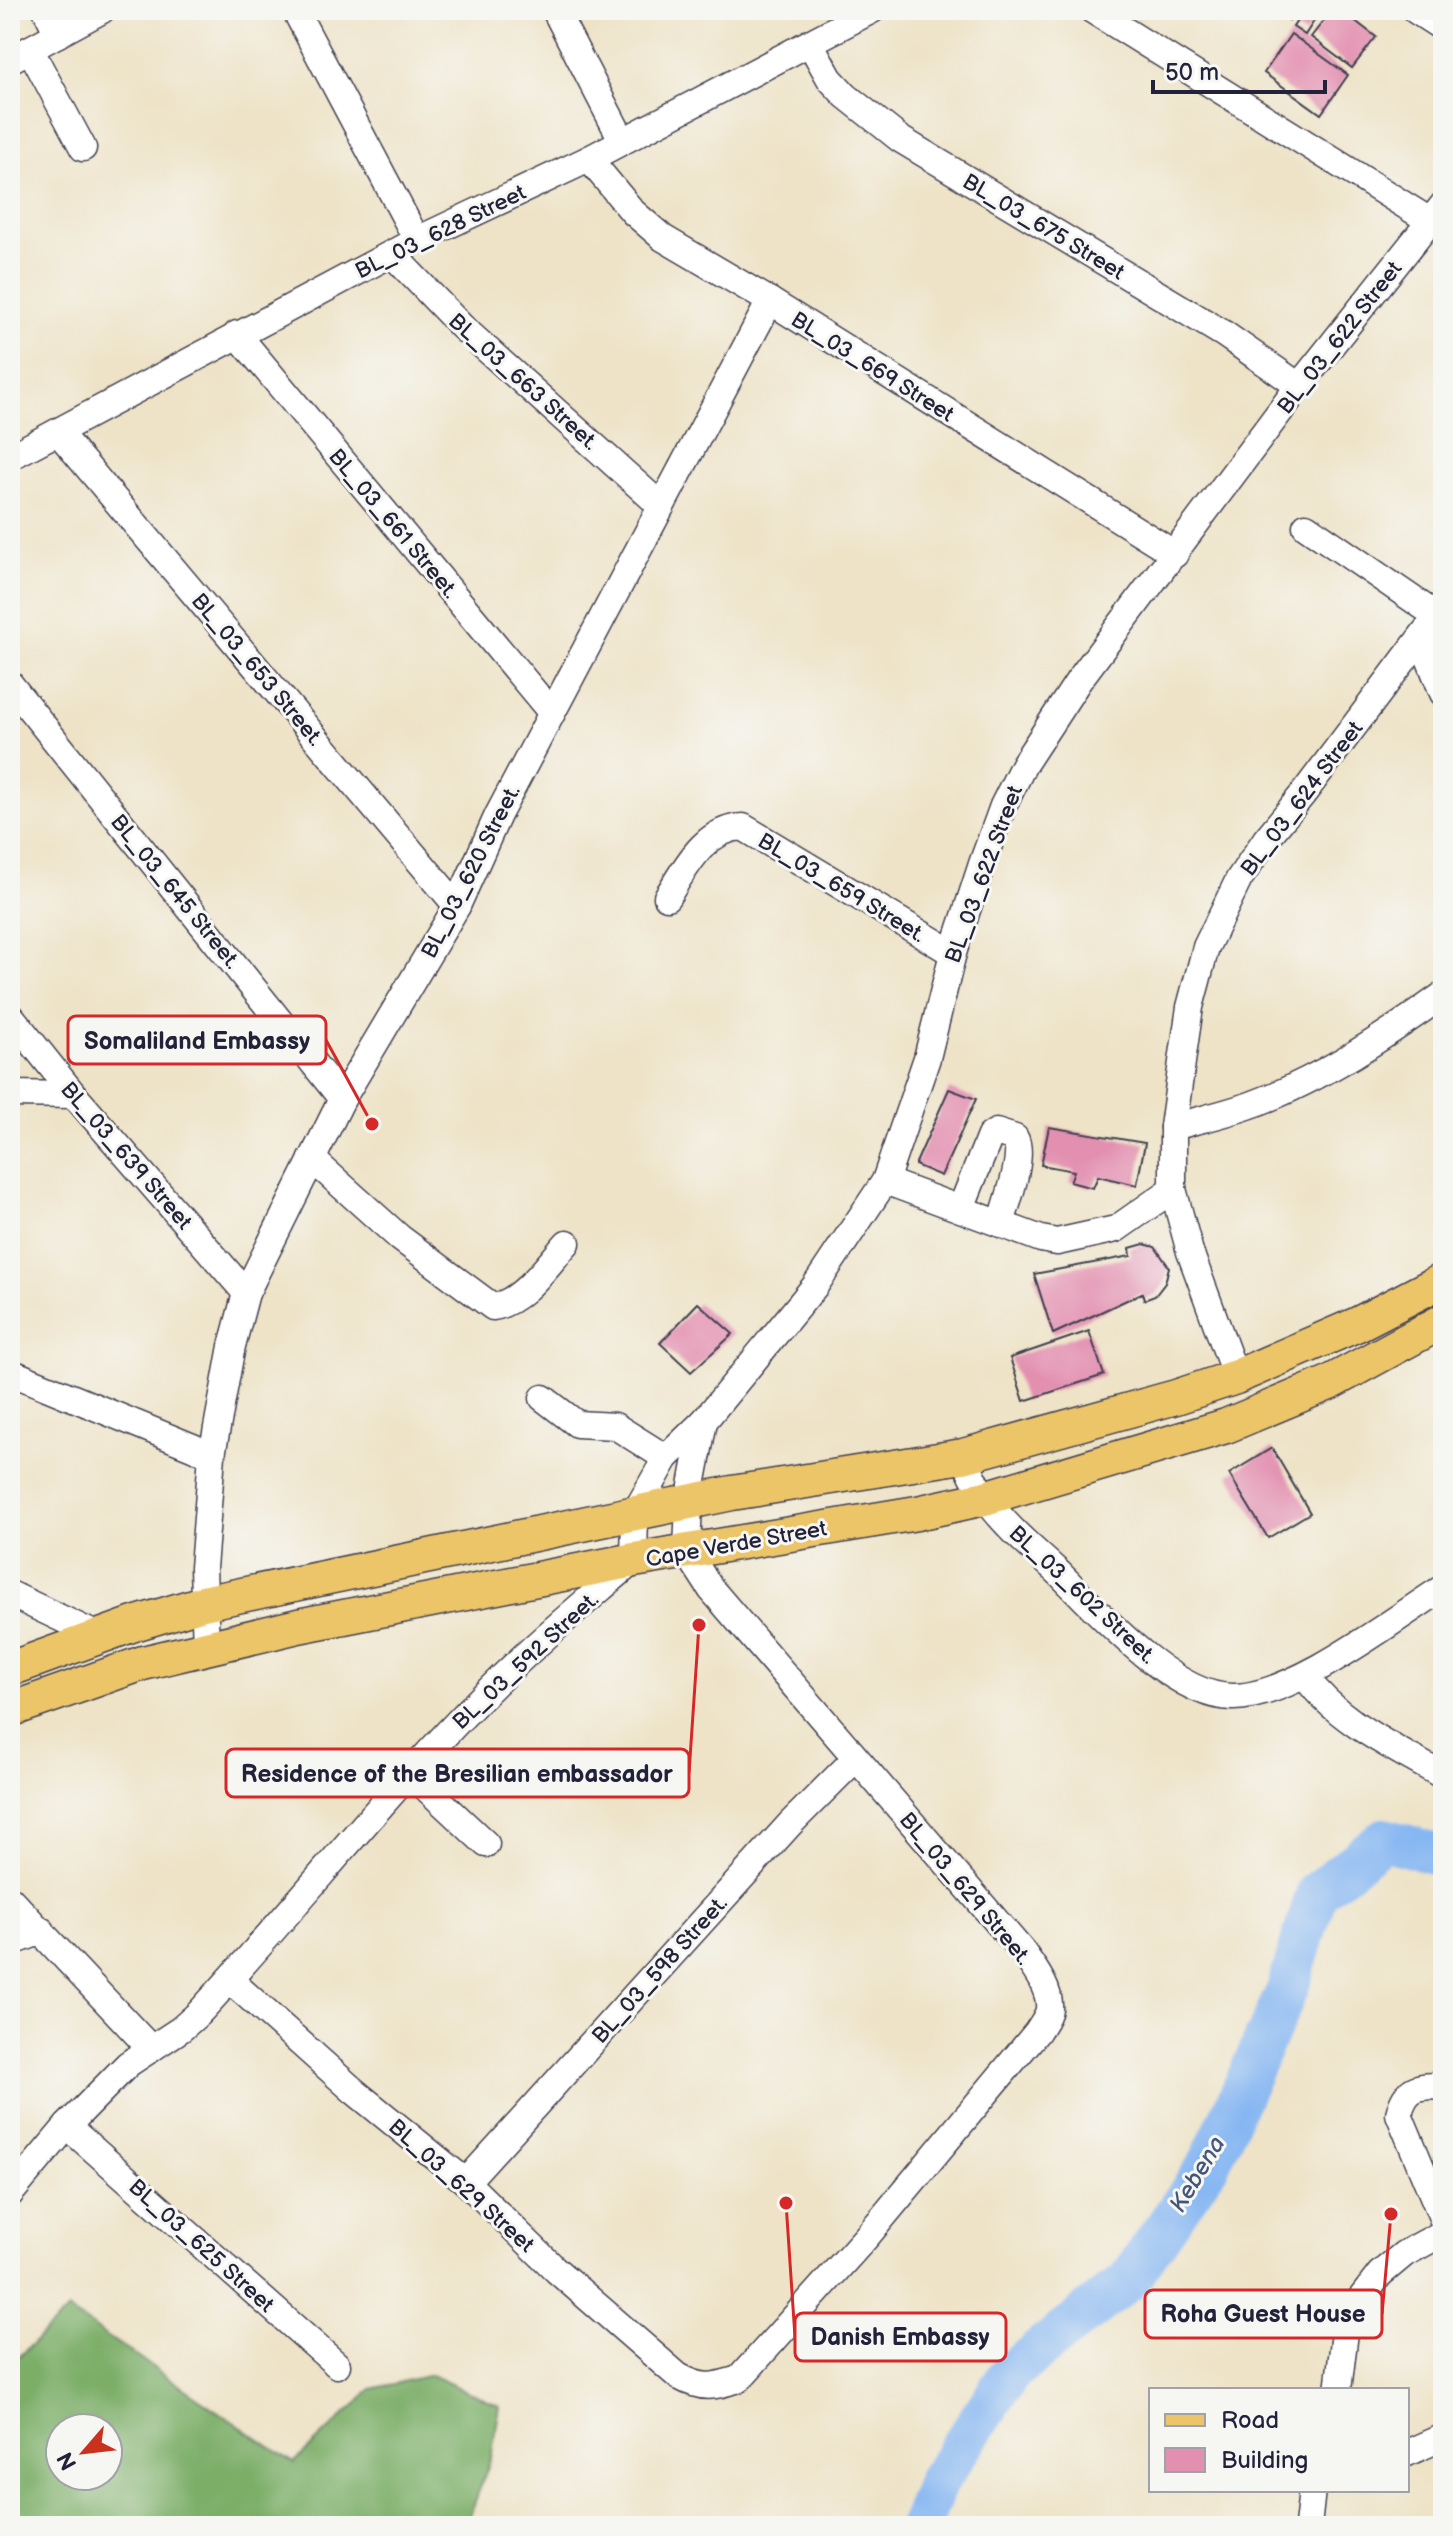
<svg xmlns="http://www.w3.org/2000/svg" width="1453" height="2536" viewBox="0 0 1453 2536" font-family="'Balsamiq Sans',sans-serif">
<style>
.forest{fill:#7cae68;stroke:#4f6852;stroke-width:2;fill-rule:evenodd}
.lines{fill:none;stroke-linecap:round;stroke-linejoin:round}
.river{stroke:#87b7f2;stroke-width:42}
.building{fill:#e390b0}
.minor-casing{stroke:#413f50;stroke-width:29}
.major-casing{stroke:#413f50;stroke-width:37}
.minor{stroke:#fff;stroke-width:26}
.major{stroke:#edc569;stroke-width:34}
.labels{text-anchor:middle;stroke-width:6;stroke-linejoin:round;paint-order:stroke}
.street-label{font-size:22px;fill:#22223b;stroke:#f6f6f2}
.water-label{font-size:24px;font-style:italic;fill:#45567b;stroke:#f6f6f2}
.leader{fill:none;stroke:#d62828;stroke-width:3}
.callout-dot{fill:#d62828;stroke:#f6f6f2;stroke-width:3}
.callout{fill:#f6f6f2;stroke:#d62828;stroke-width:3}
.callout-label{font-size:24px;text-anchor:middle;font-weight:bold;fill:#22223b}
</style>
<rect width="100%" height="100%" fill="#f6f6f2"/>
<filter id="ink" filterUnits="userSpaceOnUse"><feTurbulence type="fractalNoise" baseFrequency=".0125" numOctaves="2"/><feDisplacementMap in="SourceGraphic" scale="16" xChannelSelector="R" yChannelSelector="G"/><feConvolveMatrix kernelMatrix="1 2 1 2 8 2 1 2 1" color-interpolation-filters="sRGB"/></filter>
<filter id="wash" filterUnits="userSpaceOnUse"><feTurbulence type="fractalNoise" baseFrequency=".006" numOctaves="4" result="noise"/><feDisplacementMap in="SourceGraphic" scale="32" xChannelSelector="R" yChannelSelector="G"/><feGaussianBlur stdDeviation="1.8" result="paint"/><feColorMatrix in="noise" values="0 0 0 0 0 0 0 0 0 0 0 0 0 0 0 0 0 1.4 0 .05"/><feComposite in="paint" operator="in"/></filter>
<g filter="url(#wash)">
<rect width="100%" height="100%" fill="#eee3c7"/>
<!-- forest -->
<path class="forest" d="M68,2310l226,153 78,-74 59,-14 69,31 -9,52 -25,68h-456v-161zM60,2428h48v48h-48z"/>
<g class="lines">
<!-- river -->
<polyline class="river" points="920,2526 937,2482 1011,2372 1128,2281 1209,2164 1288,1988 1317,1892 1384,1839 1443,1856"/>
</g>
<g id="blocks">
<!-- building -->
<g class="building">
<polygon points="1274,10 1295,10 1289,20"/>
<polygon points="1304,10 1321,10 1305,35 1293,27"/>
<polygon points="1332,10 1341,10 1376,37 1352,68 1311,37"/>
<polygon points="1291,34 1348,75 1321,114 1264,73"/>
<polygon points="949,1089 976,1099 941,1176 915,1165"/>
<polygon points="1049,1127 1145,1143 1137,1185 1098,1176 1093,1188 1070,1182 1074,1171 1041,1165"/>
<polygon points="1144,1244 1155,1247 1169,1267 1165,1283 1155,1296 1144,1300 1142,1293 1053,1334 1034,1274 1131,1256 1130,1248"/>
<polygon points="698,1303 733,1334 691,1372 660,1343"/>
<polygon points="1089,1331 1104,1375 1024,1401 1010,1358"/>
<polygon points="1272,1448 1310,1513 1268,1538 1229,1474"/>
</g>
</g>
</g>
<g filter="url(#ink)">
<use href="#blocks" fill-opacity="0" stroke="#413f50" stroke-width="2"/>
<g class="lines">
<!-- minor casing -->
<g class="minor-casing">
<g id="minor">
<polyline points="46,10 58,34"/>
<polyline points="295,10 417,240"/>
<polyline points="555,10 622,140"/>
<polyline points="1092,10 1430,221"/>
<polyline points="1415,10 1443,28"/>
<polyline points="810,43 830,79 846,96 900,139 1224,334 1299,386"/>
<polyline points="30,49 83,148"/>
<polyline points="10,60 102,10"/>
<polyline points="589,159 633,212 663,238 770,301 1175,554"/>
<polyline points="392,254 462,327 660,505"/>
<polyline points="237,334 551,712"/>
<polyline points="58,432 457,906"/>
<polyline points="10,457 417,240 589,159 872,10"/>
<polyline points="1306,526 1437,616"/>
<polyline points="1421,638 1443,693"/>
<polyline points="10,684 342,1099"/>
<path d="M667,897c19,-30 37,-68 76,-70l210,126"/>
<polyline points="10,1015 74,1095 246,1293"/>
<polyline points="10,1094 74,1095"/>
<path d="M1173,1127c28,-8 57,-14 83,-24 67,-25 129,-67 187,-108"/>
<path d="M312,1159l88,79 93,69c30,-5 55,-43 74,-64"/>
<polyline points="885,1181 1041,1239 1057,1242 1116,1229 1173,1189"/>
<path d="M961,1208l29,-72 6,-4 19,6c10,17 -8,65 -14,85"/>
<polyline points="10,1372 212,1455"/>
<polyline points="1236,1377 1190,1252 1173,1189 1173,1127 1183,1055 1190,1007 1206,947 1239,879 1266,839 1303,794 1443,608"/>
<polyline points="543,1398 577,1424 615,1426 666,1458"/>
<path d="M963,1456c7,14 14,30 23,43 20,28 48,51 73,74 39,39 116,126 175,124 61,-1 157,-76 209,-109"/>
<polyline points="10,1594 98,1636"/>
<polyline points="206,1646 203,1568 212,1455 232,1346 246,1293 342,1099 457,906 498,815 770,301"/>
<path d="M1305,1676c32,46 91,72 138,100"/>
<polyline points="410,1773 486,1844"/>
<polyline points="10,1899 151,2049"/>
<polyline points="10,1943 42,1931"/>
<path d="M230,1980l124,111 112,91 90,88 122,106c25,14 34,11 61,3l129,-144 169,-203c4,-7 11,-15 12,-23 2,-20 -16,-42 -27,-58l-311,-362 -24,-37 2,-50 15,-81"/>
<path d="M1443,2087c-25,-3 -38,1 -44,27l44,106"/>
<polyline points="67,2126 337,2365"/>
<polyline points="466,2182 790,1824 855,1759"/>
<path d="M10,2194l57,-68 61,-62 53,-35 18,-16c101,-109 192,-227 298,-331 43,-43 91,-82 137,-122l1,-47 31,-55 38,-37 111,-135 70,-105 42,-123 26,-105 29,-89 21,-58 21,-42 55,-84 220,-294 144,-181"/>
<polyline points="1338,2390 1346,2324 1356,2305 1380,2274 1404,2254 1443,2233"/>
<polyline points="1407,2453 1443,2437"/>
<polyline points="1308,2526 1312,2490"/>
</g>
</g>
<!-- major casing -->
<g class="major-casing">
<g id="major">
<polyline points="10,1669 134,1624 203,1603 732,1493 963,1456 1176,1397 1236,1377 1358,1324 1443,1280"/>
<polyline points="10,1710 143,1663 298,1626 634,1560 917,1513 985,1498 1226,1426 1329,1383 1443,1321"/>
</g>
</g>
<!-- minor -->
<use href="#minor" class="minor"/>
<!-- major -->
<use href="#major" class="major"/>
</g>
</g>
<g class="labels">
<!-- street labels -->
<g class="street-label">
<text transform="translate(1044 226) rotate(31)" y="8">BL_03_675 Street</text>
<text transform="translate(440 231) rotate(-26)" y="8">BL_03_628 Street</text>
<text transform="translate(1339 337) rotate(-52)" y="8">BL_03_622 Street</text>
<text transform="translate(873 366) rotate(32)" y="8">BL_03_669 Street</text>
<text transform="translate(524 381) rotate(42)" y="8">BL_03_663 Street.</text>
<text transform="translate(394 523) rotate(50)" y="8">BL_03_661 Street.</text>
<text transform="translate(258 669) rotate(50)" y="8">BL_03_653 Street.</text>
<text transform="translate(1301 798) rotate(-53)" y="8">BL_03_624 Street</text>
<text transform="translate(470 871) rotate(-63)" y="8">BL_03_620 Street.</text>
<text transform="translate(983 874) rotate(-70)" y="8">BL_03_622 Street</text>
<text transform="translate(842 887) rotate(31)" y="8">BL_03_659 Street.</text>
<text transform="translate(176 891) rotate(51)" y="8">BL_03_645 Street.</text>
<text transform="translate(127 1155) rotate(49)" y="8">BL_03_639 Street</text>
<text transform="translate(736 1543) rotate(-10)" y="8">Cape Verde Street</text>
<text transform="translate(1083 1594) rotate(43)" y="8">BL_03_602 Street.</text>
<text transform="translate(525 1660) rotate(-43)" y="8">BL_03_592 Street.</text>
<text transform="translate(966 1888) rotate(50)" y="8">BL_03_629 Street.</text>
<text transform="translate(659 1969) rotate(-48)" y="8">BL_03_598 Street.</text>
<text transform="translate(462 2185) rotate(42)" y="8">BL_03_629 Street</text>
<text transform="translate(202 2245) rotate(42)" y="8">BL_03_625 Street</text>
</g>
<!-- water labels -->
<g class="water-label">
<text transform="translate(1197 2174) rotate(-59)" y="8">Kebena</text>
</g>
</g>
<!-- callouts -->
<path class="leader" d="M372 1124L326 1040M699 1625L689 1773M1391 2214L1382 2314M786 2203L795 2337"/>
<g class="callout-dot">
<circle cx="372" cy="1124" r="8"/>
<circle cx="699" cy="1625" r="8"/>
<circle cx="1391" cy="2214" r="8"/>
<circle cx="786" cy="2203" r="8"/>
</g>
<g class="callout">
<rect x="68" y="1016" width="258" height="48" rx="8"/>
<rect x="226" y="1749" width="463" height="48" rx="8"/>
<rect x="1145" y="2290" width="237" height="48" rx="8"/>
<rect x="795" y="2313" width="211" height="48" rx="8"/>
</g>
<g class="callout-label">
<text x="197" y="1049">Somaliland Embassy</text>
<text x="457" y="1782">Residence of the Bresilian embassador</text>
<text x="1263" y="2322">Roha Guest House</text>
<text x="900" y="2345">Danish Embassy</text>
</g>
<!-- margin -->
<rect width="1453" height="2536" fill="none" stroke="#f6f6f2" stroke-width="40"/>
<!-- legend -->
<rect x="1149" y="2388" width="260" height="104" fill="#f6f6f2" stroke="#a1a1a9" stroke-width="2"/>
<rect x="1165" y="2414" width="40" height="12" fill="#edc569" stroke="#a1a1a9" stroke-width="2"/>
<text x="1221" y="2428" font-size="24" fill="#22223b">Road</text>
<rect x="1165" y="2448" width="40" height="24" fill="#e390b0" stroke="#a1a1a9" stroke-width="2"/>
<text x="1221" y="2468" font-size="24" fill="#22223b">Building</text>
<!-- north arrow -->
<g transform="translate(84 2452) rotate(242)"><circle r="38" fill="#f6f6f2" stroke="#a1a1a9" stroke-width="2"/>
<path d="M0-6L14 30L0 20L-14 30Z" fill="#c8321e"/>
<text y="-12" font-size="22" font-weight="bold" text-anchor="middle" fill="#22223b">N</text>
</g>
<!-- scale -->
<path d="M1153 80v12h172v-12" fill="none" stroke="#22223b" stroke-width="4"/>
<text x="1165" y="80" font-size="24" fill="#22223b" stroke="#f6f6f2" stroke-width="6" paint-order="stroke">50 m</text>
</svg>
